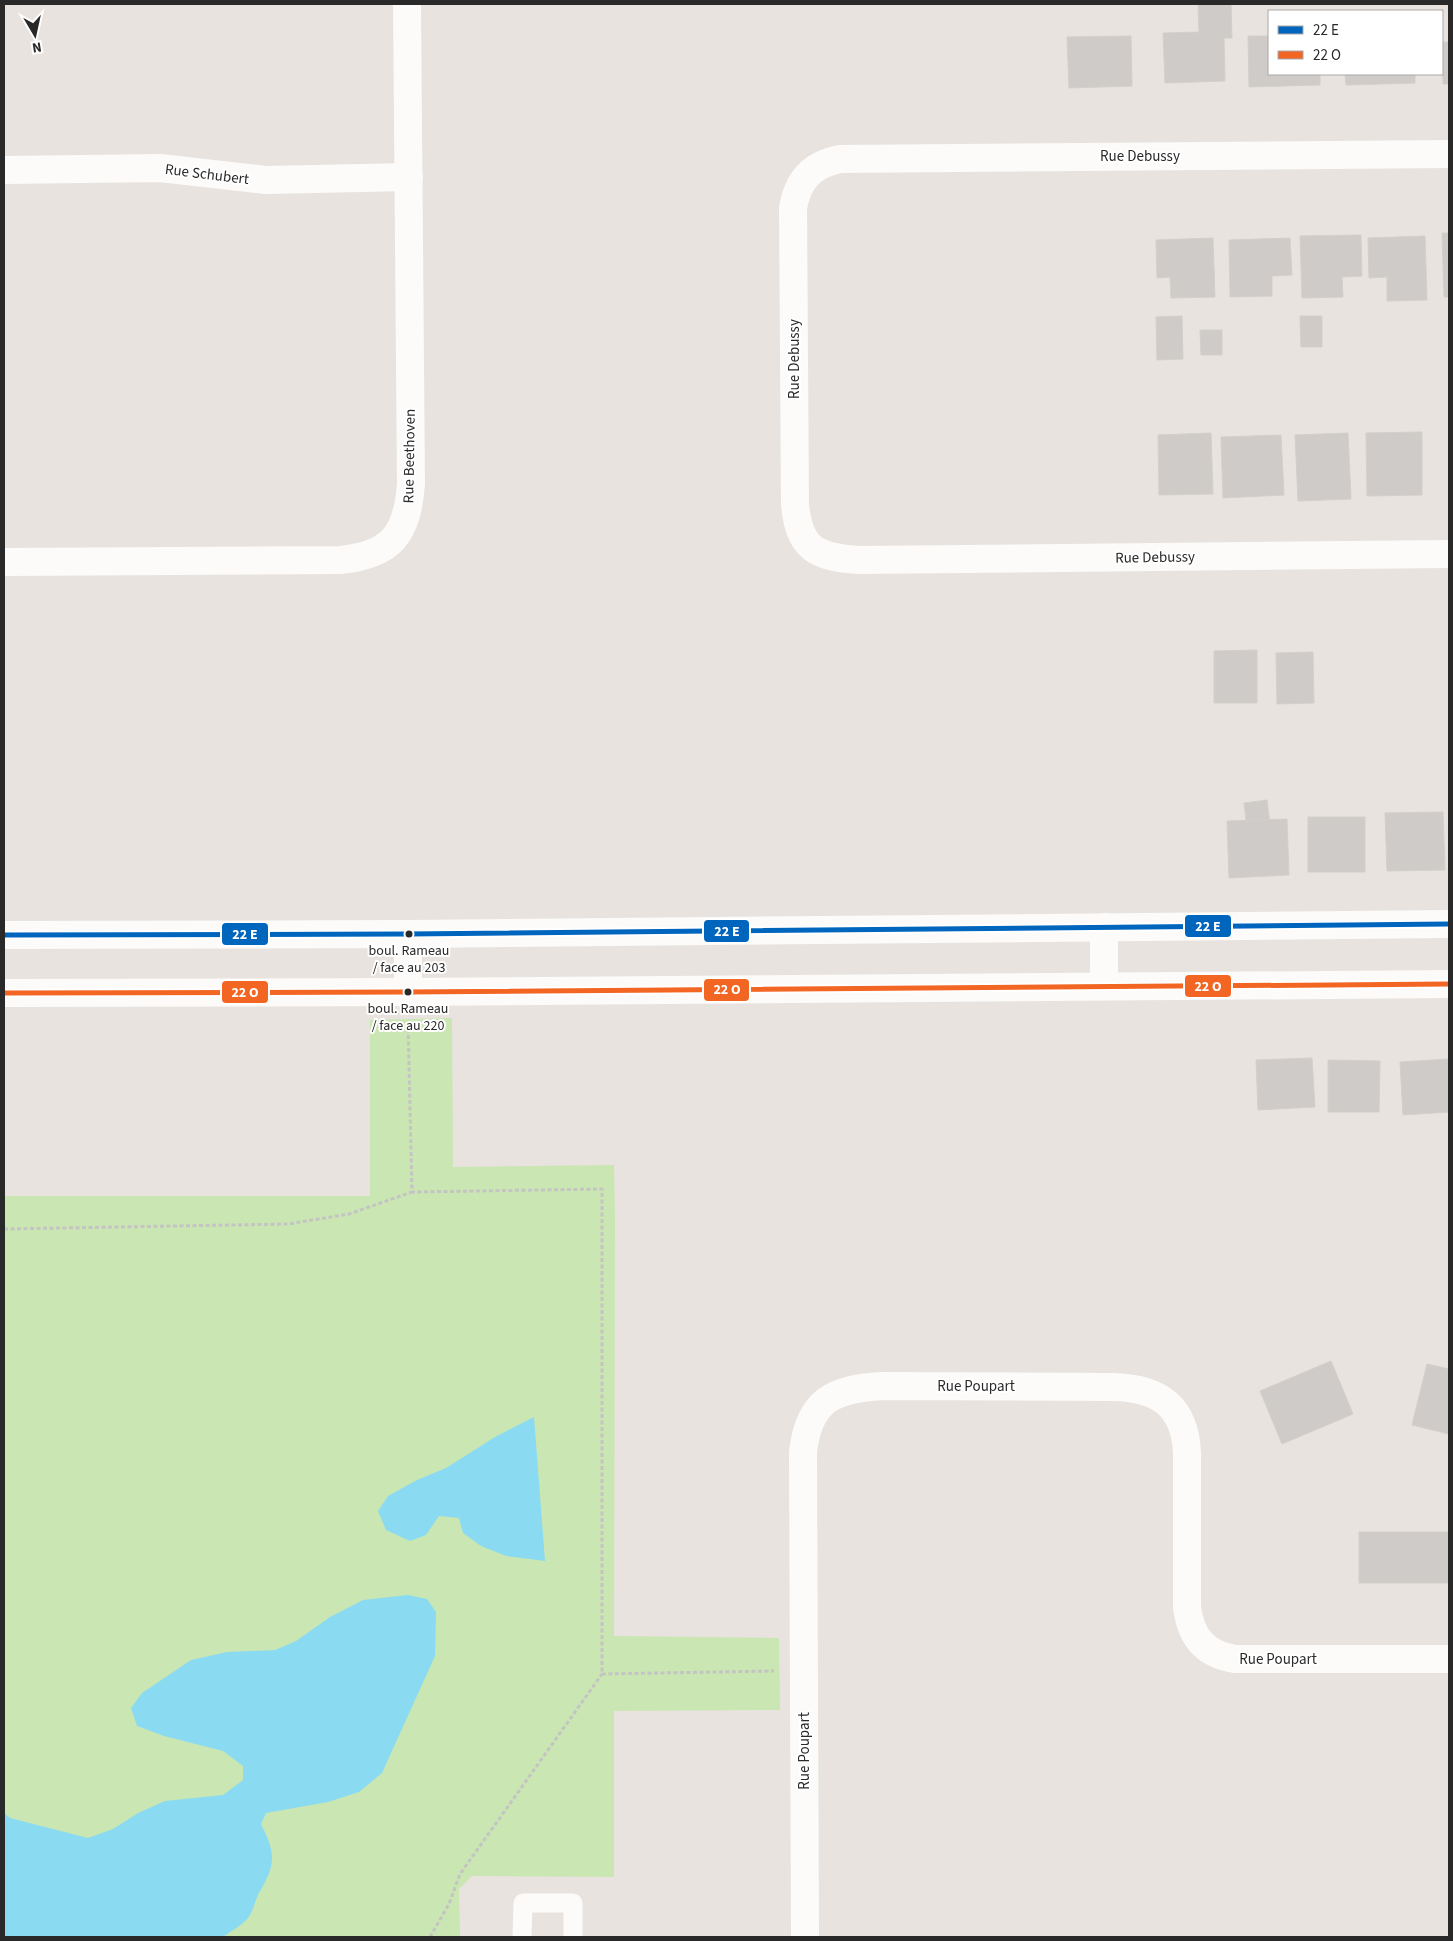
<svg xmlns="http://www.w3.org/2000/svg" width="1453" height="1941" viewBox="0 0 1453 1941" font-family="'Source Sans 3',sans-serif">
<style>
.green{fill:#cae6b3}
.water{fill:#8adbf2}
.building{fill:#cecbc8;stroke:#d3cfca}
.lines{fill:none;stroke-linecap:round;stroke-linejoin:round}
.path{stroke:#c4c4c3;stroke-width:3;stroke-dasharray:4 2.5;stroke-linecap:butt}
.lane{stroke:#fcfbfa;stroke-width:19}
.street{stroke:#fcfbfa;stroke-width:28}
.bus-1-casing{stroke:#fff;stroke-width:9}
.bus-2-casing{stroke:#fff;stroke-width:9}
.bus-1{stroke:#0065bd;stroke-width:5}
.bus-2{stroke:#f26522;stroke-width:5}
.bus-dot{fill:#292929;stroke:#fff;stroke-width:2}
.labels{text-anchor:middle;stroke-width:4;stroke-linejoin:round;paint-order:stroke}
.bus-label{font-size:14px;fill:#292929;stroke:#fff}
.street-label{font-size:15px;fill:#292929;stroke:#fff}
.line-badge{stroke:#fff;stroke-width:2}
.badge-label{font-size:14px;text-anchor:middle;font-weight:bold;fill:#fff}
</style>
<rect width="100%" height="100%" fill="#e8e3de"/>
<!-- green -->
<polygon class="green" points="452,1018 453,1167 614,1165 615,1219 614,1636 779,1638 780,1710 614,1711 614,1877 472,1876 459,1889 460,1937 4,1937 4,1196 370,1196 370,1020"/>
<!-- water -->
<g class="water">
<polygon points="534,1417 545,1561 506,1556 481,1546 463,1533 459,1518 439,1516 426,1535 410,1541 386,1530 378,1511 388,1496 417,1480 446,1468 495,1437"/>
<path d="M408,1595l19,4 9,13 -1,44 -53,117 -23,19 -31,10 -62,11 -5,11c15,30 15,40 -2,69 -4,7 -5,16 -9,22 -5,9 -19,16 -27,22h-219v-124l6,5 78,20 25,-9 25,-16 27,-12 58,-6 20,-15v-14l-20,-15 -59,-15 -27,-10 -6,-18 11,-15 49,-33 36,-8 48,-2 21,-9 34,-24 33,-17z"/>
</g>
<!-- building -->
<g class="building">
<polygon points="1198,4 1231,4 1232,38 1224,38 1225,81 1165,83 1163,33 1199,32"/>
<polygon points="1131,36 1132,86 1069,88 1067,37"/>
<polygon points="1248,36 1269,36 1269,74 1320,74 1320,85 1249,87"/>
<polygon points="1442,42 1449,42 1449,84 1443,84"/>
<polygon points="1345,74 1415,74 1415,83 1346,85"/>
<polygon points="1442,233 1449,233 1449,297 1444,297"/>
<polygon points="1361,235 1362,276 1342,277 1343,297 1302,298 1300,236"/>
<polygon points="1425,236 1427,300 1387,301 1387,277 1369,278 1368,238"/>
<polygon points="1213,238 1215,297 1171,298 1170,277 1157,278 1156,240"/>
<polygon points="1290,238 1292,275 1272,276 1272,296 1230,297 1229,240"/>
<polygon points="1182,316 1183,359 1157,360 1156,317"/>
<polygon points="1300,316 1322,316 1322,347 1301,347"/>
<polygon points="1200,330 1222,330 1222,355 1201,355"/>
<polygon points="1422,432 1422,495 1367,496 1366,433"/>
<polygon points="1211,433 1213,494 1159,495 1158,435"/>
<polygon points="1348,433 1351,499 1298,501 1295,435"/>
<polygon points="1281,435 1284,495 1223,498 1221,437"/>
<polygon points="1257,650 1257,703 1214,703 1214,651"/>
<polygon points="1313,652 1314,703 1277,704 1276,653"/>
<polygon points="1267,800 1270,825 1247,828 1244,803"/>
<polygon points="1443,812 1445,870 1387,871 1385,813"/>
<rect x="1308" y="817" width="57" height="55"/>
<polygon points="1287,819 1289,875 1229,878 1227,821"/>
<polygon points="1312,1058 1315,1107 1258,1110 1256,1060"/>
<polygon points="1449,1059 1449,1112 1403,1115 1400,1062"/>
<polygon points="1328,1060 1380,1061 1379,1112 1328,1112"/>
<polygon points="1331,1361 1353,1414 1282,1444 1260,1391"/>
<polygon points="1427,1364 1449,1369 1449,1434 1412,1425"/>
<rect x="1359" y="1532" width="90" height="51"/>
</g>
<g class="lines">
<!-- path -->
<g class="path">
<polyline points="408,1022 412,1192 602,1189 602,1674 774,1671"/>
<polyline points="4,1229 288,1224 349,1214 412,1192"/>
<polyline points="430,1937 449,1904 460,1874 602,1674"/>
</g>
<!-- lane -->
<polyline class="lane" points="522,1937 523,1903 573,1903 573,1937"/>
<!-- street -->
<g class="street">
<path d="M1449,154l-609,5c-28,6 -42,20 -47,49l2,296c4,45 21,53 64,56l590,-6"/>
<polyline points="4,170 160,168 266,180 409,177"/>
<path d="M4,562l336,-2c52,-5 67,-26 71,-76l-4,-480"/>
<polyline points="4,935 408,934 1449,924"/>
<polyline points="1104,985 1104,927"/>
<polyline points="408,992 408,934"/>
<polyline points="4,993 408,992 1449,984"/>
<path d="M805,1937l-2,-485c6,-52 30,-63 79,-66l231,1c45,1 72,18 74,66v154c4,31 18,47 48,52h214"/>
</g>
<!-- bus-1 casing -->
<g class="bus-1-casing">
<polyline id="bus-1" points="4,935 408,934 1449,924"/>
</g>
<!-- bus-2 casing -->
<g class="bus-2-casing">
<polyline id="bus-2" points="4,993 408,992 1449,984"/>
</g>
<!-- bus-1 -->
<use href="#bus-1" class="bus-1"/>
<!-- bus-2 -->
<use href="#bus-2" class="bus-2"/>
</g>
<!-- markers -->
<g class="bus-dot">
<circle cx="409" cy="934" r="4.5"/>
<circle cx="408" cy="992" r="4.5"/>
</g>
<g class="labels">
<!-- bus labels -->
<g class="bus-label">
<text x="409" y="955">boul. Rameau<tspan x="409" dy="17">/ face au 203</tspan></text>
<text x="408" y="1013">boul. Rameau<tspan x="408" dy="17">/ face au 220</tspan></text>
</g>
<!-- street labels -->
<g class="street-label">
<text x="1140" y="161">Rue Debussy</text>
<text transform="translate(207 174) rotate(7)" y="5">Rue Schubert</text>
<text transform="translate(794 359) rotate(-90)" y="5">Rue Debussy</text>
<text transform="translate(409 456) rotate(-89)" y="5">Rue Beethoven</text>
<text transform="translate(1155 557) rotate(-1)" y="5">Rue Debussy</text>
<text x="976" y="1391">Rue Poupart</text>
<text x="1278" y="1664">Rue Poupart</text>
<text transform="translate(804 1751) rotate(-90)" y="5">Rue Poupart</text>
</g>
</g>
<g class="line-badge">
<rect x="1184" y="914" width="48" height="24" rx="5" fill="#0065bd"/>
<rect x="703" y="919" width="47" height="24" rx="5" fill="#0065bd"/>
<rect x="221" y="922" width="48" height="24" rx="5" fill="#0065bd"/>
<rect x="1184" y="974" width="48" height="24" rx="5" fill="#f26522"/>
<rect x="703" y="978" width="47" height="24" rx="5" fill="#f26522"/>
<rect x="221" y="980" width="48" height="24" rx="5" fill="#f26522"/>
</g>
<g class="badge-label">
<text x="1208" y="931">22 E</text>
<text x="727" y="936">22 E</text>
<text x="245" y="939">22 E</text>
<text x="1208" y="991">22 O</text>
<text x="727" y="994">22 O</text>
<text x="245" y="997">22 O</text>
</g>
<!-- border -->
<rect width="1453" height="1941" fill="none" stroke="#292929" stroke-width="10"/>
<!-- legend -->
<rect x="1268" y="10" width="175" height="65" fill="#ffffff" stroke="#a9a9a9"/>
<rect x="1278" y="26" width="25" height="8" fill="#0065bd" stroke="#a9a9a9"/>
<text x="1313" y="35" font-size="15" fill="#292929">22 E</text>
<rect x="1278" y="51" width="25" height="8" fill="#f26522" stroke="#a9a9a9"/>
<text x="1313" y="60" font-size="15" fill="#292929">22 O</text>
<!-- north arrow -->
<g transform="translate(35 35) rotate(171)" stroke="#ffffff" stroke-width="4" paint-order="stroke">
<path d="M0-4L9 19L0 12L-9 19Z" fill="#292929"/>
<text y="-8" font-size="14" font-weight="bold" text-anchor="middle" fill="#292929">N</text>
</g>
</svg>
